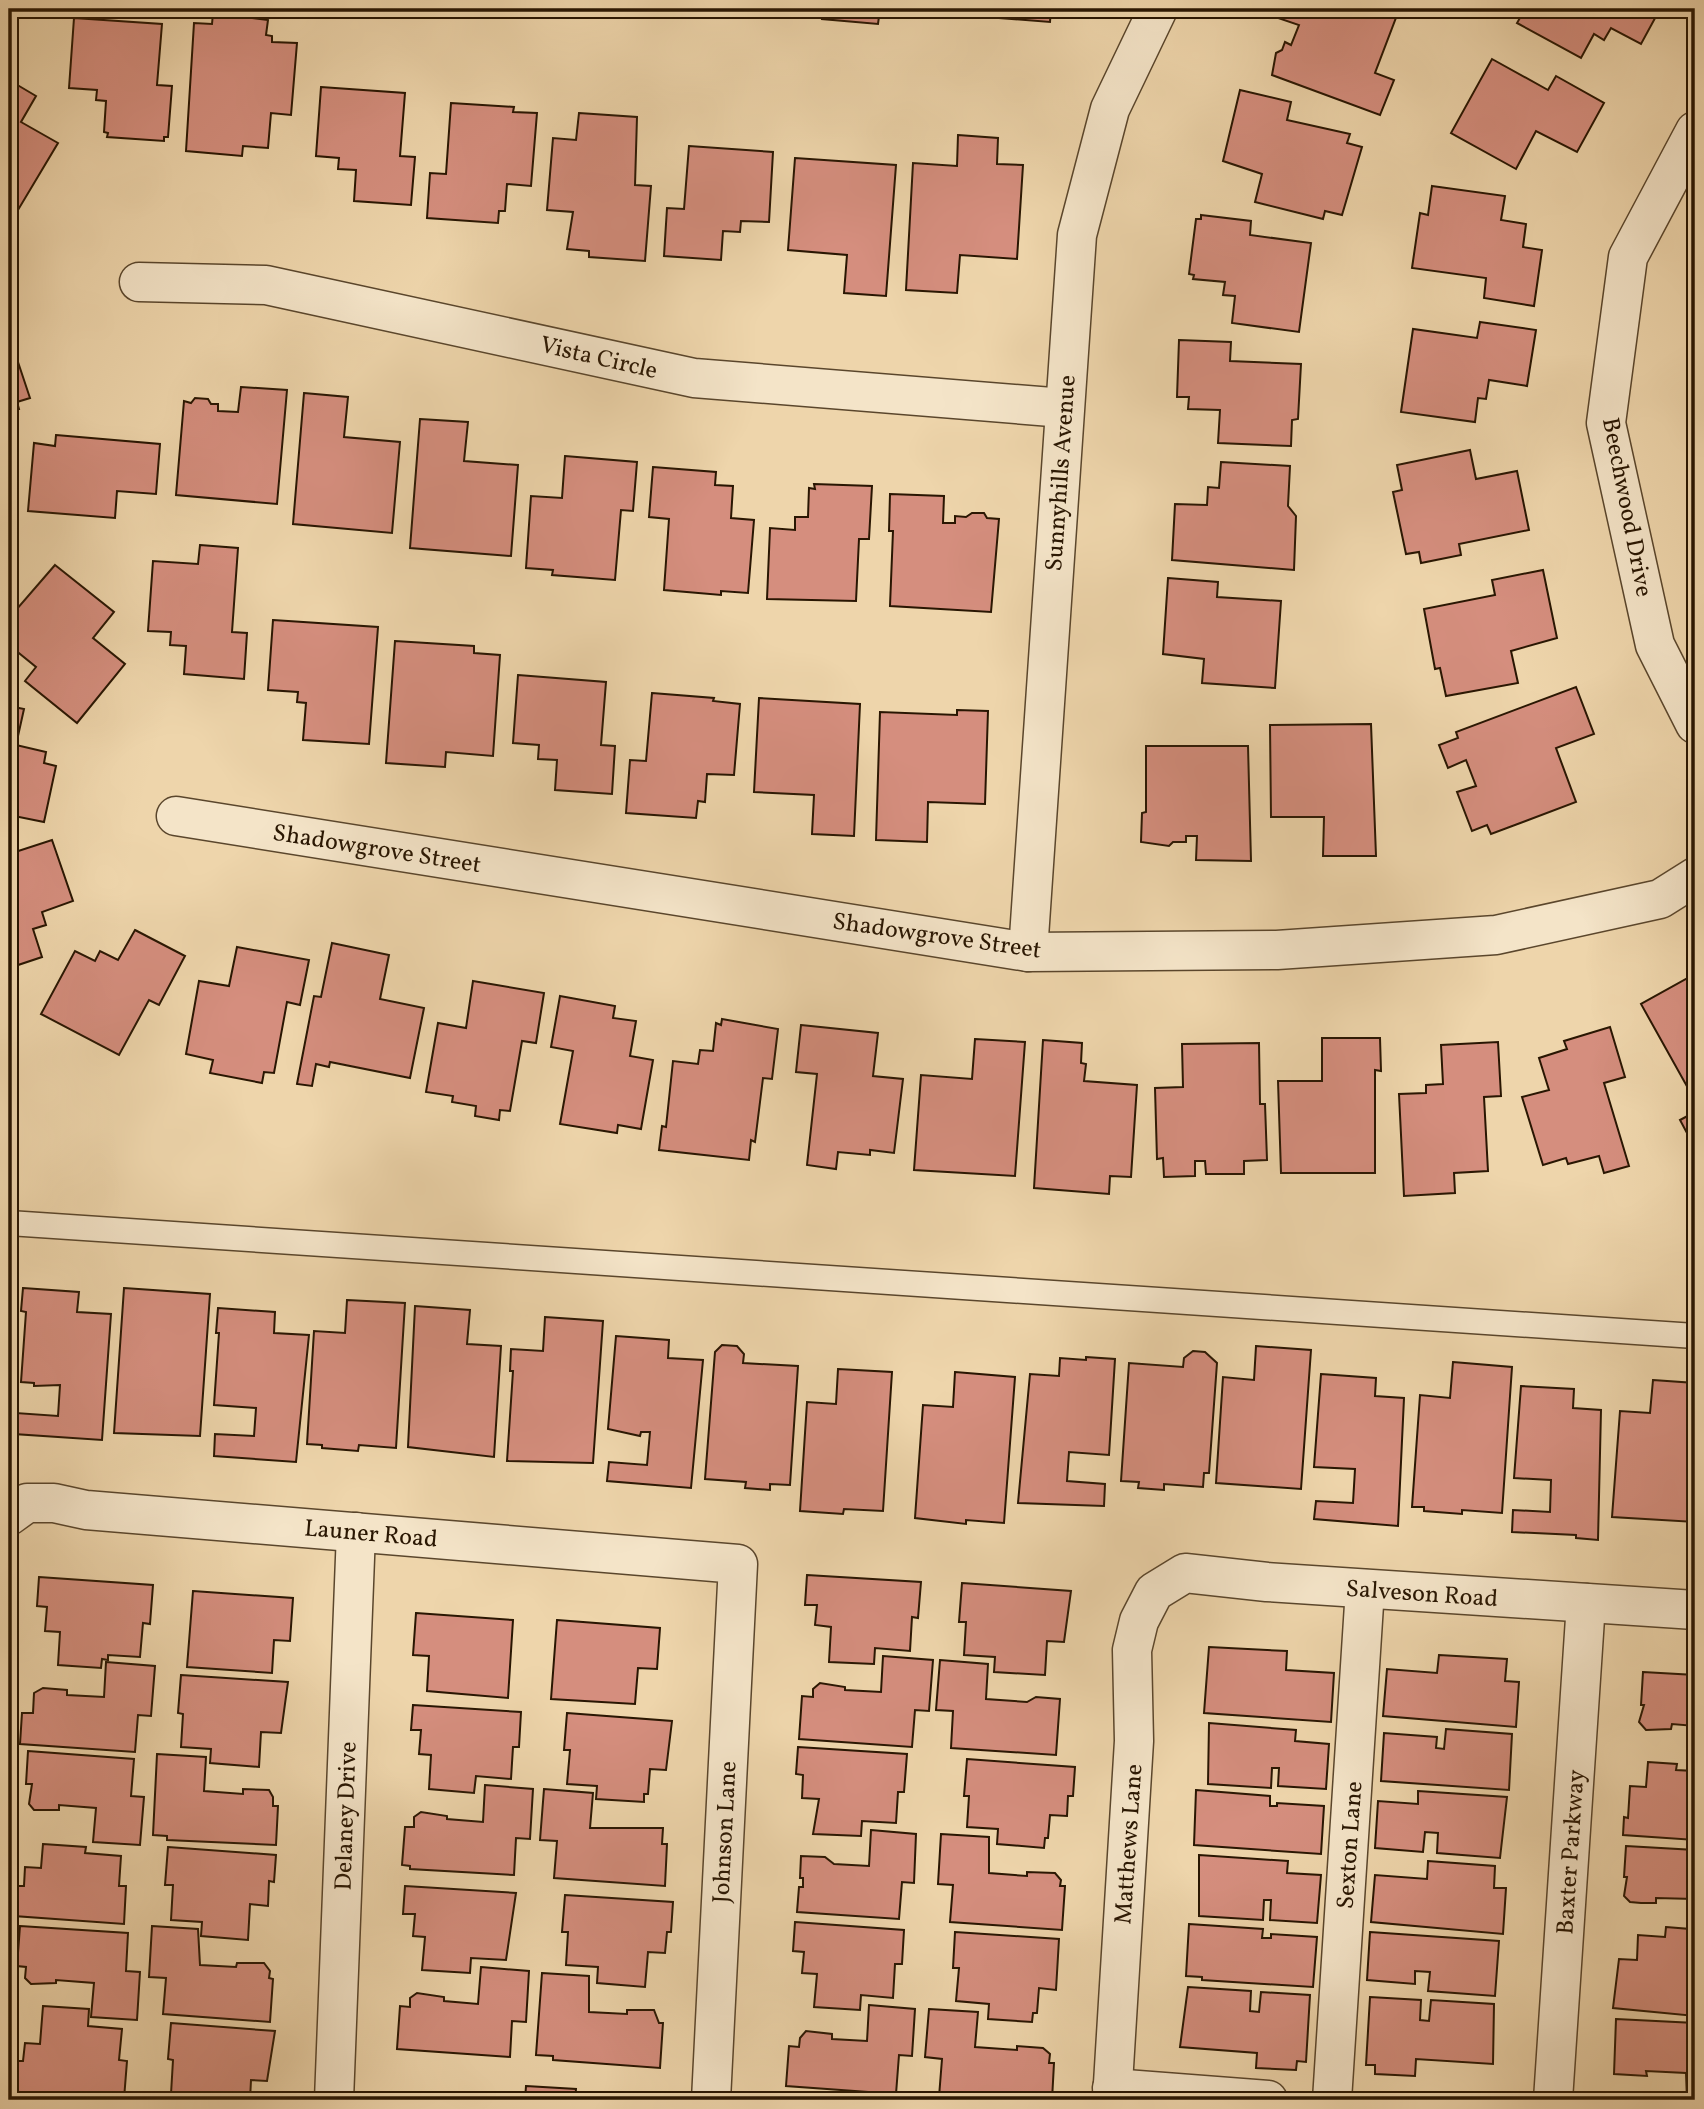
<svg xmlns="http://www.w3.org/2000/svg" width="1704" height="2109" viewBox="0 0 1704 2109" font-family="Vollkorn,serif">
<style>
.building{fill:#d58e7e;stroke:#291602;stroke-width:2}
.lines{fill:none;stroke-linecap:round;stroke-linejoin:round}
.lane-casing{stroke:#5a462c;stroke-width:27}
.street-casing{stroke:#5a462c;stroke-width:41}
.lane{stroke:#f4e4c8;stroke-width:24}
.street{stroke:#f4e4c8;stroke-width:38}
.labels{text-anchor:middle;stroke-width:6;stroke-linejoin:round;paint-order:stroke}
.street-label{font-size:24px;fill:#291602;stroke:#f4e4c8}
</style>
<rect width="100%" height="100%" fill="#eed5ab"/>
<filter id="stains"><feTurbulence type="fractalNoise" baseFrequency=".00286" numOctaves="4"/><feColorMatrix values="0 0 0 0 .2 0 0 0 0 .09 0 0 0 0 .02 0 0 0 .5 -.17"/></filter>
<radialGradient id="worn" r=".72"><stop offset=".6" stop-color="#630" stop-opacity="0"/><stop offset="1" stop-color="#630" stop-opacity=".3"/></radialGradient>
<!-- building -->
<g class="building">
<polygon points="823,9 880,9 878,24 822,19"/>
<polygon points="948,9 1051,9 1050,22 948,14"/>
<polygon points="1279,9 1381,9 1397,15 1375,73 1394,80 1380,115 1272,75 1276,53 1282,50 1285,42 1291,45 1299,25 1275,17"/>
<polygon points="1525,9 1660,9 1641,44 1611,28 1604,40 1594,34 1581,58 1517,23"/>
<polygon points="213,13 268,20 266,35 272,36 272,42 297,43 291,115 271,113 268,148 243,146 242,156 186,151 194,23 212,24"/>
<polygon points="74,18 162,24 157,85 172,86 168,137 164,137 164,141 107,137 108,133 104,132 106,101 96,100 97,90 69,88"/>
<polygon points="1492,59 1548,90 1556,76 1604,103 1577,152 1536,131 1516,169 1451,133"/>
<polygon points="9,80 36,96 21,122 58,143 18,210 9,205"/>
<polygon points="321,87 405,93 400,156 415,157 411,205 354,201 356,170 338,169 339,158 316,156"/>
<polygon points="1240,90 1291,102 1287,120 1350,134 1347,143 1362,147 1342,215 1325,211 1323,219 1255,202 1262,174 1223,161"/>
<polygon points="451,103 514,107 513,112 537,113 531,186 507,184 505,211 499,211 498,223 427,218 430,173 446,174"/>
<polygon points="579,113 637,117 635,185 651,186 645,261 589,257 589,251 567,249 573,212 547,210 553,138 576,140"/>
<polygon points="958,135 998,138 997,164 1023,165 1017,259 960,255 957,293 906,290 913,163 957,166"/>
<polygon points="689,146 773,152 769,222 741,221 740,232 723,231 721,260 664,256 667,208 684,209"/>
<polygon points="795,158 896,165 886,296 844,293 847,255 788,250"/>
<polygon points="1432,186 1505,196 1501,220 1526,224 1523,247 1542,250 1534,306 1484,298 1486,278 1412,268 1420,213 1428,215"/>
<polygon points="1201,215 1251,221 1250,235 1311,243 1299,332 1232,323 1235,296 1223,295 1225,282 1193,279 1194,275 1189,274 1196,219 1201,219"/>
<polygon points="1480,322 1536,330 1527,386 1489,380 1486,399 1478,398 1475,422 1401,412 1413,329 1477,338"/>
<polygon points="9,335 30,398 17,402 19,409 9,412"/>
<polygon points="1179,340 1231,342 1230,361 1301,364 1298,419 1292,420 1291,446 1218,443 1220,410 1188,409 1189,397 1177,397"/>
<polygon points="241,387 287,390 277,504 176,495 184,401 191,403 195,398 208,399 211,404 218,404 218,411 238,412"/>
<polygon points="304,393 348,397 344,437 400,442 392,533 293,524"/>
<polygon points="420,419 468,422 464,461 518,465 511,556 410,548"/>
<polygon points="56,435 160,444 156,494 117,491 115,518 28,511 34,443 55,446"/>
<polygon points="1470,450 1476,479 1517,471 1529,530 1459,544 1461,555 1421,563 1419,552 1406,554 1393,492 1402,490 1397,465"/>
<polygon points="565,456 637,462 633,511 621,510 615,580 552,575 553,570 526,568 531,496 562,498"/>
<polygon points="1221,462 1290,466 1288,506 1296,516 1294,570 1172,560 1175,504 1207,505 1208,487 1219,488"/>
<polygon points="653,467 716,472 715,485 733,486 731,518 754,520 748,593 721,591 721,595 664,590 669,519 649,517"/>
<polygon points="814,484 872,486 869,539 859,539 856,601 767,599 770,528 795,530 795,517 808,517 809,488 815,489"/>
<polygon points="890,494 944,496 943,523 955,523 955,516 966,517 972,513 984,513 987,518 999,519 991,612 890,606 893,531 889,531"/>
<polygon points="200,545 238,548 232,632 247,633 244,679 184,674 186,646 170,645 171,632 148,631 153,561 198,564"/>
<polygon points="55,565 114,612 93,638 125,664 77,723 25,681 36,667 9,645 9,618"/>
<polygon points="1543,570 1557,638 1511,651 1518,683 1446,696 1440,668 1435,669 1424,609 1495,595 1492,580"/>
<polygon points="1168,578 1218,582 1217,597 1281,601 1275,688 1202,683 1204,659 1163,654"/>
<polygon points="273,620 378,627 369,744 303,740 306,703 297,702 298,692 268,690"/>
<polygon points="395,641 474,646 474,653 500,655 493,756 446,752 445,767 386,763"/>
<polygon points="518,675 606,682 601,745 615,746 612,794 555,790 557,760 538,759 539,745 513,743"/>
<polygon points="1576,687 1594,734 1556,748 1576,802 1491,834 1487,825 1472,831 1457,792 1476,786 1466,760 1448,768 1439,745 1458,738 1456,732"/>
<polygon points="652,693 714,698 713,701 740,704 734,775 707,774 705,802 698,801 696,818 626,813 630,760 646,761"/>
<polygon points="759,698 860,704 854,836 812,834 814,795 754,792"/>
<polygon points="9,706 24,709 16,745 46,752 44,763 56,766 44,822 9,815"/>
<polygon points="957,710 988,711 985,804 928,802 927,842 876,840 880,712 957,715"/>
<polygon points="1371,724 1376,856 1323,856 1324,817 1271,817 1270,725"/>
<polygon points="1146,746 1248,746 1251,861 1196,860 1197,836 1186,836 1186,842 1173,842 1169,846 1141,842 1142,813 1146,812"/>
<polygon points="52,840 73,901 42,912 46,925 33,929 42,957 9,968 9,854"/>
<polygon points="135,930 185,956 159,1005 149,1000 119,1055 41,1014 75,951 95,961 100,951 118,960"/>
<polygon points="332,943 389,955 380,999 424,1008 410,1078 330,1062 329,1067 316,1064 312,1086 297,1084 314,996 321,997"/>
<polygon points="237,947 309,960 300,1005 287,1002 274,1073 264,1072 262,1083 210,1073 213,1060 186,1054 199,981 229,986"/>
<polygon points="1695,974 1695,1087 1689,1090 1641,1004"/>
<polygon points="473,981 544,993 536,1043 522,1041 510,1111 500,1110 499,1120 475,1116 476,1106 452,1102 453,1096 426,1092 438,1023 466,1028"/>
<polygon points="560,996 615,1006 613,1018 636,1021 630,1056 653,1060 641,1129 618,1125 617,1133 560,1124 573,1051 551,1047"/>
<polygon points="722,1019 778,1029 772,1079 763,1078 755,1142 751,1140 749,1160 659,1150 662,1126 666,1127 673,1061 698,1064 700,1050 713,1051 716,1023 721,1025"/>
<polygon points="801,1025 878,1033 873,1076 903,1079 894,1153 870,1150 870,1155 838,1152 836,1169 807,1165 817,1074 796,1072"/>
<polygon points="1610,1027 1625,1077 1604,1083 1629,1166 1604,1173 1599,1156 1568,1164 1566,1158 1543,1165 1522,1097 1549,1090 1539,1058 1567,1049 1564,1041"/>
<polygon points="1322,1038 1380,1038 1381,1071 1375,1070 1375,1173 1281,1173 1278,1081 1322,1081"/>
<polygon points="975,1039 1025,1042 1015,1176 914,1170 921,1075 972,1079"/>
<polygon points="1043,1040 1082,1043 1081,1063 1086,1064 1084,1081 1137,1085 1131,1177 1110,1176 1109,1194 1034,1188"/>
<polygon points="1498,1042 1501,1096 1484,1097 1488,1171 1454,1173 1455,1193 1404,1196 1399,1094 1426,1093 1426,1085 1443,1084 1441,1045"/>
<polygon points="1259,1043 1260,1104 1265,1104 1267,1160 1244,1161 1244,1174 1206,1174 1205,1161 1195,1161 1195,1176 1164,1177 1163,1158 1157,1159 1155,1088 1183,1087 1182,1044"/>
<polygon points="1695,1112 1695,1148 1680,1120"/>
<polygon points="23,1288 79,1292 77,1312 111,1314 102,1440 14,1434 16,1413 58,1416 60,1385 34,1386 34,1383 21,1382 26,1312 21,1311"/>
<polygon points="124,1288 210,1294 200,1436 114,1433"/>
<polygon points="347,1300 405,1303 396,1448 359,1445 358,1451 322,1448 322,1445 307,1444 314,1331 345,1333"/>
<polygon points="415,1306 470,1310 467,1344 501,1346 494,1457 408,1447"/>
<polygon points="218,1308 275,1312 274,1333 309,1335 296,1462 214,1456 215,1434 254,1436 256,1408 214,1405 219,1333 216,1333"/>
<polygon points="545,1317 603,1321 593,1463 507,1461 513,1371 510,1371 511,1349 543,1351"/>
<polygon points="616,1336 669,1340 668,1358 703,1360 691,1488 607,1481 609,1462 647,1465 650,1432 641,1432 640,1436 608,1429"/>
<polygon points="722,1345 737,1346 744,1354 743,1363 798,1366 790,1485 770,1484 770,1490 745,1488 746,1482 705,1479 715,1352"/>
<polygon points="1256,1346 1311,1350 1301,1489 1216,1483 1223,1377 1254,1380"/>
<polygon points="1193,1351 1205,1352 1217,1363 1209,1473 1204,1473 1203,1487 1164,1484 1164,1490 1138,1488 1139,1482 1121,1481 1129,1363 1183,1367 1184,1358"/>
<polygon points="1086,1357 1115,1359 1109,1455 1069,1452 1067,1481 1105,1484 1104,1506 1018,1503 1030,1374 1059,1376 1060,1358 1086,1360"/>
<polygon points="1453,1362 1512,1367 1502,1513 1462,1510 1462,1514 1424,1511 1424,1507 1412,1507 1420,1395 1450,1398"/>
<polygon points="838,1369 892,1372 883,1511 844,1509 843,1514 800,1511 807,1402 836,1404"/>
<polygon points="955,1372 1015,1377 1004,1523 966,1520 966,1524 915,1518 923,1405 953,1407"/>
<polygon points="1321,1374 1376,1378 1375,1396 1404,1398 1398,1526 1314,1519 1316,1501 1353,1503 1355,1469 1314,1467"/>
<polygon points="1653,1380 1695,1383 1695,1522 1612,1517 1620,1411 1650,1413"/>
<polygon points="1521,1386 1574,1389 1573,1408 1601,1410 1598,1540 1576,1538 1576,1535 1512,1532 1513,1510 1550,1512 1551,1480 1514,1478"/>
<polygon points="807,1575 921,1582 918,1618 912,1617 910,1651 875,1648 874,1664 829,1662 831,1627 815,1625 817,1605 805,1605"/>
<polygon points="39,1577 153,1585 150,1624 143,1623 140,1657 108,1655 108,1660 102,1659 101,1668 58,1665 60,1632 45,1631 47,1607 37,1606"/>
<polygon points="962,1583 1071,1591 1064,1642 1047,1641 1045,1675 994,1672 995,1657 964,1655 966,1622 959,1622"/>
<polygon points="193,1591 293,1598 290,1641 274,1640 272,1673 187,1667"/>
<polygon points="416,1613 513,1620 508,1698 427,1691 429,1656 413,1655"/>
<polygon points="557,1620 660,1628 657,1669 638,1668 635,1704 551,1699"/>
<polygon points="1209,1647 1287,1651 1286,1670 1334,1673 1331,1722 1204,1713"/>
<polygon points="1439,1655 1507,1659 1505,1681 1519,1682 1516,1727 1383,1716 1387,1669 1437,1673"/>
<polygon points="883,1656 933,1660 929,1711 915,1710 912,1747 799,1739 802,1696 813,1697 813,1689 820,1683 845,1687 845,1690 881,1692"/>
<polygon points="940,1660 988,1664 986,1699 1027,1702 1036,1697 1060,1699 1056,1755 951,1748 953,1711 936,1710"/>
<polygon points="106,1662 155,1666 151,1716 138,1715 135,1752 20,1744 22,1713 33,1713 34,1693 43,1688 67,1690 67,1695 104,1697"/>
<polygon points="1643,1672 1695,1675 1695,1726 1672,1724 1671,1729 1646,1730 1639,1722 1644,1705 1641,1705"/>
<polygon points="181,1675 288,1682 281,1733 261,1732 259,1767 210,1763 211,1749 181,1747 183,1714 178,1713"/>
<polygon points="413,1705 521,1712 519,1747 513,1747 511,1779 476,1776 474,1793 429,1789 431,1755 419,1754 421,1730 411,1730"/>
<polygon points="567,1713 672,1721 666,1770 650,1769 648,1794 644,1794 644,1802 596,1799 597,1786 567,1784 570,1750 564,1750"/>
<polygon points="1209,1723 1296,1730 1295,1741 1329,1744 1326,1789 1278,1786 1279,1768 1272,1768 1271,1788 1208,1784"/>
<polygon points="1446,1729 1512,1734 1509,1790 1381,1781 1384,1733 1437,1737 1436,1748 1444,1749"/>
<polygon points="798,1747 907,1754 904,1792 898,1792 896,1823 862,1821 861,1836 813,1834 819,1799 802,1798 803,1775 796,1774"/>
<polygon points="28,1751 134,1759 131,1796 144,1797 140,1845 93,1842 96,1808 59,1805 59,1810 34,1810 29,1804 32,1784 26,1784"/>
<polygon points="157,1754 206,1757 204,1791 243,1794 243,1789 269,1790 273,1797 273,1806 278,1806 276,1845 167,1840 167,1836 153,1835"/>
<polygon points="967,1759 1075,1767 1073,1796 1068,1796 1067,1816 1050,1815 1048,1838 1045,1838 1044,1848 997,1844 998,1829 967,1827 969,1796 964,1796"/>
<polygon points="1648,1762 1677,1764 1676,1770 1695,1771 1695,1840 1623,1835 1624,1817 1628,1818 1630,1786 1646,1787"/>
<polygon points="485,1785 533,1789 530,1839 516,1838 514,1875 410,1869 410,1866 402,1865 405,1827 414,1827 414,1817 421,1812 447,1816 447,1819 483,1822"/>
<polygon points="544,1789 593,1793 590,1828 663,1828 662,1844 667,1844 665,1886 554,1878 557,1841 540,1840"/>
<polygon points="1196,1790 1270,1796 1270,1806 1277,1806 1277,1803 1324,1806 1321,1854 1194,1845"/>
<polygon points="1418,1791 1507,1797 1500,1858 1437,1853 1438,1833 1425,1832 1423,1852 1375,1848 1378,1801 1418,1804"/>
<polygon points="871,1830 916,1834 914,1883 902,1882 899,1919 797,1912 799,1887 803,1887 803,1878 800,1878 801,1856 825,1857 834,1864 869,1866"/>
<polygon points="941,1834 989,1837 989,1873 1027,1876 1027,1872 1055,1873 1061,1880 1060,1886 1065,1886 1062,1930 950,1922 953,1885 938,1884"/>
<polygon points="43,1844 86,1847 85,1853 121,1856 119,1886 126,1886 124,1924 14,1916 16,1886 24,1886 25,1867 41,1868"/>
<polygon points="1626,1846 1695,1850 1695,1918 1694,1899 1656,1898 1656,1903 1641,1903 1630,1902 1624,1896 1627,1877 1624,1877"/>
<polygon points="168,1847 276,1855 274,1882 269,1881 268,1906 250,1904 248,1940 201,1936 202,1922 171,1920 173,1885 165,1885"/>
<polygon points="1199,1855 1288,1861 1287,1873 1321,1875 1317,1923 1270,1920 1271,1900 1264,1900 1263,1920 1199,1916"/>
<polygon points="1428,1861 1495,1866 1494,1888 1506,1888 1503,1934 1371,1922 1375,1875 1427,1879"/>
<polygon points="405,1886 516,1893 506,1960 471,1958 470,1973 422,1970 425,1937 413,1936 415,1914 403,1914"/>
<polygon points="565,1895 673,1902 671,1932 667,1932 665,1953 648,1952 645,1987 597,1983 598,1967 566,1965 568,1932 562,1932"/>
<polygon points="795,1922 904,1930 902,1964 895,1964 893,1998 861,1995 860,2010 814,2007 817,1974 802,1973 804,1952 793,1951"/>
<polygon points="1189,1924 1263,1929 1262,1938 1271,1938 1271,1934 1317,1937 1313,1987 1202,1980 1202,1977 1186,1976"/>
<polygon points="20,1926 128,1933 126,1971 140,1972 137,2020 91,2017 94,1983 56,1980 56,1983 31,1984 25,1978 26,1967 17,1966"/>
<polygon points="152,1926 198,1929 200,1965 236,1967 237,1963 264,1963 270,1971 269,1978 273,1979 270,2022 163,2014 166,1978 149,1977"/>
<polygon points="1666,1927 1690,1929 1689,1944 1695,1945 1695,2016 1613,2008 1619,1959 1637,1960 1638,1935 1665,1937"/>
<polygon points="955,1932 1059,1939 1056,1990 1039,1988 1037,2013 1033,2013 1032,2022 988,2019 989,2004 956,2001 959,1968 953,1968"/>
<polygon points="1370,1932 1499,1941 1495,1996 1428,1991 1430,1972 1415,1971 1415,1984 1367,1980"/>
<polygon points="481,1967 529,1971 526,2022 512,2021 510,2057 397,2049 400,2006 410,2007 410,1998 417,1993 444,1997 444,2001 478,2004"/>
<polygon points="542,1973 589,1976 589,2012 627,2014 627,2010 654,2010 659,2023 663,2023 660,2068 553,2060 553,2056 536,2055"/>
<polygon points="1188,1987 1251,1991 1250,2011 1259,2012 1261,1992 1310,1995 1306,2062 1297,2061 1296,2070 1256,2068 1257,2053 1180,2047"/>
<polygon points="1370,1997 1421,2000 1420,2020 1429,2021 1431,2000 1494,2004 1493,2064 1416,2059 1415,2076 1375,2074 1375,2065 1366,2065"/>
<polygon points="869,2005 915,2009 912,2056 899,2055 896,2094 786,2086 789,2046 799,2047 800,2038 806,2031 832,2034 832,2039 867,2041"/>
<polygon points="43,2006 89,2009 88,2026 122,2029 119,2060 127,2061 124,2099 14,2093 17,2061 23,2061 25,2043 40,2044"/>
<polygon points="929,2009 978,2012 975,2047 1017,2050 1017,2046 1043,2048 1050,2054 1049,2063 1054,2063 1052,2100 939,2097 942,2059 925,2057"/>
<polygon points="1616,2019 1695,2023 1695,2100 1687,2100 1686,2073 1646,2071 1647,2076 1614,2074"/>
<polygon points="171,2023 275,2031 267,2081 251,2080 250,2100 202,2100 202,2096 171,2094 173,2060 168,2059"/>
<polygon points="526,2086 576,2089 575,2100 525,2100"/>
</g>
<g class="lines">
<!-- lane casing -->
<g class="lane-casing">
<polyline id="lane" points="9,1223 1695,1336"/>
</g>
<!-- street casing -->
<g class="street-casing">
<g id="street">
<polyline points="1695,131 1628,257 1606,423 1655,645 1695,724"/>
<polyline points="139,282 266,285 694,378 1064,408"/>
<polyline points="176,816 1028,952 1277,950 1496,935 1660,899 1695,877"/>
<polyline points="1028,952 1077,235 1110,109 1158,9"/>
<polyline points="9,1516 27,1503 54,1503 86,1510 738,1564 711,2100"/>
<polyline points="1112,2088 1268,2100"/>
<polyline points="334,2100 356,1532"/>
<polyline points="1112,2100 1134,1741 1132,1650 1139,1621 1154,1592 1185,1573 1267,1582 1695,1610"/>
<polyline points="1332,2100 1365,1589"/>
<polyline points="1553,2100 1586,1603"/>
</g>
</g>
<!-- lane -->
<use href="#lane" class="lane"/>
<!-- street -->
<use href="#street" class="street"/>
</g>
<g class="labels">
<!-- street labels -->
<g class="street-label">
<text transform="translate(599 357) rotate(13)" y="8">Vista Circle</text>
<text transform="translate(1060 473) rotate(-86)" y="8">Sunnyhills Avenue</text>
<text transform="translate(1628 507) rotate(79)" y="8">Beechwood Drive</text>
<text transform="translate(377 848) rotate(9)" y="8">Shadowgrove Street</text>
<text transform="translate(937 935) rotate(8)" y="8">Shadowgrove Street</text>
<text transform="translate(371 1533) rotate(5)" y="8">Launer Road</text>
<text transform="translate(1422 1593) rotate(4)" y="8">Salveson Road</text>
<text transform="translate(345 1816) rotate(-88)" y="8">Delaney Drive</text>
<text transform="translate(724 1832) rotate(-87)" y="8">Johnson Lane</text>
<text transform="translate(1128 1844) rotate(-86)" y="8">Matthews Lane</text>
<text transform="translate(1349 1845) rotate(-86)" y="8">Sexton Lane</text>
<text transform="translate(1570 1852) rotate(-86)" y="8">Baxter Parkway</text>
</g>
</g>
<!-- margin -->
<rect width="1704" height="2109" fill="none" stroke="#eed5ab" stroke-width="35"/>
<rect x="10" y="10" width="1683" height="2088" fill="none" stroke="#291602" stroke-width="3.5"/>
<rect x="18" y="18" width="1669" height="2074" fill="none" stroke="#291602" stroke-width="2"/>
<rect width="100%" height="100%" filter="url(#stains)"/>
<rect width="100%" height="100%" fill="url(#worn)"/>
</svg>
